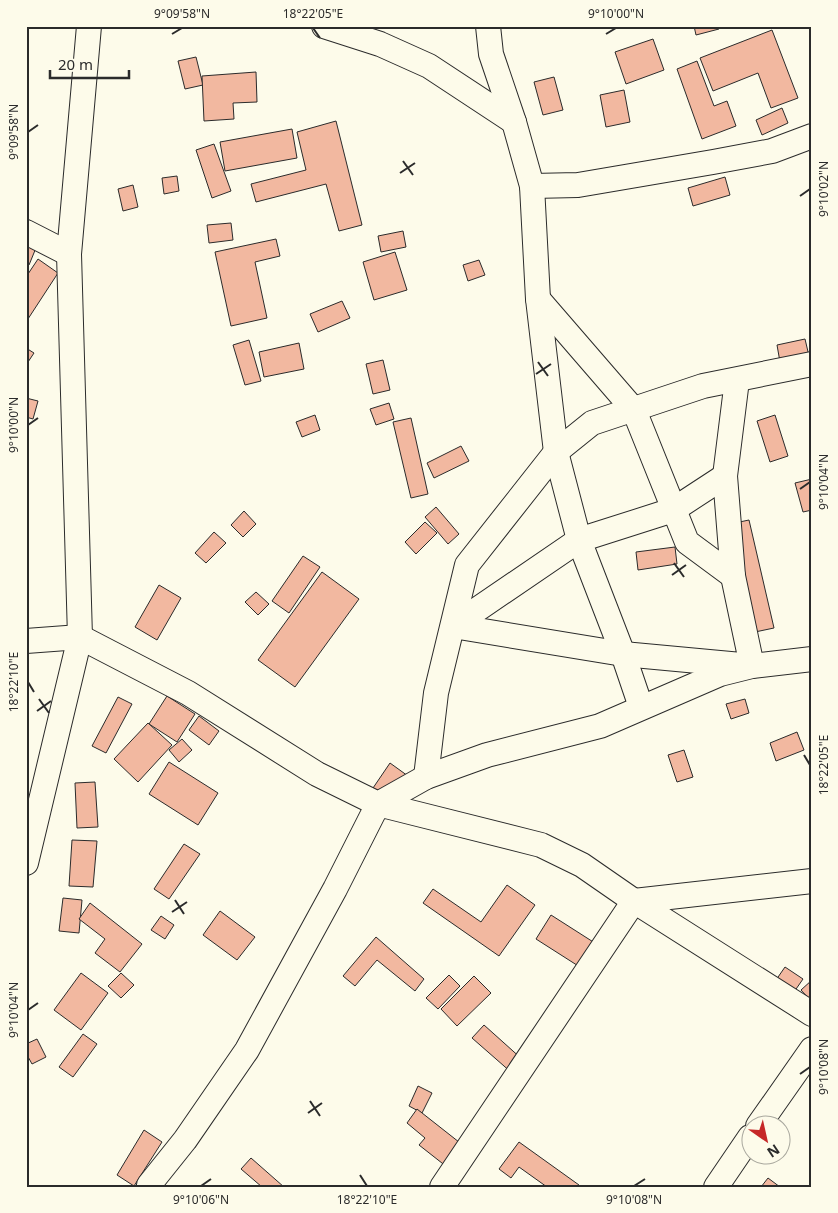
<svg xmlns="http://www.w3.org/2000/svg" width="838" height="1213" viewBox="0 0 838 1213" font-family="'Noto Sans',sans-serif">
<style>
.building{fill:#f2b8a0;stroke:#2b2b2b}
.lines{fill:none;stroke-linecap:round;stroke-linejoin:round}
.street-casing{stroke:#2b2b2b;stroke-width:26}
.street{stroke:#fdfbea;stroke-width:24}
.ticks{fill:none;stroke:#2b2b2b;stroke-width:2}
.neatline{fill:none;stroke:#2b2b2b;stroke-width:2}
.ticks-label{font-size:12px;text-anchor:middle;fill:#2b2b2b}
</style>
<rect width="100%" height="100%" fill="#fdfbea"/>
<!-- building -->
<g class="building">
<polygon points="694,26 719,26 719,29 696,35"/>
<polygon points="772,30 798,98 771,108 758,73 713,91 700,58"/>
<polygon points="653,39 664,70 626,84 615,52"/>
<polygon points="196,57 203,85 185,89 178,61"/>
<polygon points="697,61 714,106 727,101 736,126 702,139 677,69"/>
<polygon points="256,72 257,102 233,103 234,119 204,121 202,76"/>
<polygon points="554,77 563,110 543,115 534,82"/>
<polygon points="624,90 630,122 606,127 600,95"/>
<polygon points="782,108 788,123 762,135 756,120"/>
<polygon points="336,121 362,225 339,231 326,184 256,202 251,184 306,170 297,132"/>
<polygon points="292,129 297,158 225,171 220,142"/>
<polygon points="214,144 231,191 212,198 196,150"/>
<polygon points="177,176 179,191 164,194 162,178"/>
<polygon points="725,177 730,195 693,206 688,188"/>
<polygon points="133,185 138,207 123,211 118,189"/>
<polygon points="231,223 233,240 209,243 207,225"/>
<polygon points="403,231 406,247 381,252 378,236"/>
<polygon points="26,238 38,243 29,265 26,264"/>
<polygon points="276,239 280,256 255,262 267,318 231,326 215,252"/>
<polygon points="395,252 407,290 374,300 363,262"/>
<polygon points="38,259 58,273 26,322 26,277"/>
<polygon points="479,260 485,275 468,281 463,265"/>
<polygon points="342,301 350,318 318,332 310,314"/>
<polygon points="805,339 809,356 780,362 777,345"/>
<polygon points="249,340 261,381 245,385 233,345"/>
<polygon points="299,343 304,369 264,377 259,352"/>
<polygon points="26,348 34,353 26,365"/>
<polygon points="383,360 390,390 373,394 366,364"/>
<polygon points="26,398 38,401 33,419 26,417"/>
<polygon points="389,403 394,419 376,425 370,409"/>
<polygon points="315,415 320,430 302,437 296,422"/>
<polygon points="775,415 788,456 770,462 757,421"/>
<polygon points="411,418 428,494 411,498 393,422"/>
<polygon points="461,446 469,461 434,478 427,463"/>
<polygon points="812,479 812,510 803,512 795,483"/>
<polygon points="436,507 459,534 448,544 425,517"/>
<polygon points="244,511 256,524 243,537 231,525"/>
<polygon points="749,520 774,628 755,632 730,524"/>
<polygon points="425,522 437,533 416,554 405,542"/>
<polygon points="214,532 226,543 206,563 195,553"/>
<polygon points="675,547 677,564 638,570 636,552"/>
<polygon points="303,556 320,567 289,613 272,601"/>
<polygon points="322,572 359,599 295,687 258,660"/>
<polygon points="159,585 181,598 157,640 135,627"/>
<polygon points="256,592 269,604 258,615 245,602"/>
<polygon points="167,696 195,714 177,742 149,724"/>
<polygon points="118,697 132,704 106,753 92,746"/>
<polygon points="745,699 749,713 731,719 726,704"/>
<polygon points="199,716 219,731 209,745 189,730"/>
<polygon points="148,723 172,745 138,782 114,759"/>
<polygon points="797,732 804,750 776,761 770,743"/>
<polygon points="182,739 192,750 179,762 169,750"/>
<polygon points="684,750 693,777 677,782 668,755"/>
<polygon points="169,762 218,793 198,825 149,794"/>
<polygon points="390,763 408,776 390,800 373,788"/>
<polygon points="95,782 98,827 77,828 75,783"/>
<polygon points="72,840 97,841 93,887 69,886"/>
<polygon points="184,844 200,854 169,899 154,889"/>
<polygon points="507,885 535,905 499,956 423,903 433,889 481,922"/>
<polygon points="63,898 82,900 79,933 59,931"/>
<polygon points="90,903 142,944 120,972 95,953 105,939 79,919"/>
<polygon points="220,911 255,937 237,960 203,935"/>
<polygon points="551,915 598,945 583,969 536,939"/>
<polygon points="161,916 174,925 165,939 151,930"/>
<polygon points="376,937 424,979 415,991 377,960 355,986 343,976"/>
<polygon points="785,967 803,979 794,992 776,980"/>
<polygon points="81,973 108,993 81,1030 54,1010"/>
<polygon points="121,973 134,985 121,998 108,986"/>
<polygon points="449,975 460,986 438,1009 426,998"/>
<polygon points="474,976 491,993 457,1026 441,1009"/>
<polygon points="812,980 812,1002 801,990"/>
<polygon points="484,1025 523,1060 512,1073 472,1038"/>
<polygon points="83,1034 97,1044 73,1077 59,1067"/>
<polygon points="37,1039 46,1057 32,1064 26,1053 26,1044"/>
<polygon points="418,1086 432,1093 422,1113 409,1106"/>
<polygon points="417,1109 464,1146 447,1167 419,1145 425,1138 407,1123"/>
<polygon points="144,1130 162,1142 134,1186 117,1175"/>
<polygon points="519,1142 579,1185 577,1187 547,1187 519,1167 511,1178 499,1169"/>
<polygon points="251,1158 284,1187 262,1187 241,1169"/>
<polygon points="768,1178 780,1187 761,1187"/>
</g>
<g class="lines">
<!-- street casing -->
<g class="street-casing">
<g id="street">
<polyline points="324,26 380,44 429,66 514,122"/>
<polyline points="488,26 491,54 514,122 532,186 538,299 556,452 579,540 623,654 641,707"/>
<polyline points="532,186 578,185 713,162 772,151 812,136"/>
<polyline points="26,232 69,254"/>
<polyline points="538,299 634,410 687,542 733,576"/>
<polyline points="453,626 623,654 752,666 733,576 725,476 737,380"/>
<polyline points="453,626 579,540 673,510 725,476"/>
<polyline points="26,641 80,637 188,693 317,774 378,804 426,777 487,755 600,726 720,674 752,666 812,659"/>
<polyline points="426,777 436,693 467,565 556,452 592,423 703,386 812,364"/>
<polyline points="26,863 80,637 69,254 89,26"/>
<polyline points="758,1126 812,1049"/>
<polyline points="149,1185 185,1140 247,1050 335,889 378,804 541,845 582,865 634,901 812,1014"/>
<polyline points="442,1187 634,901 812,881"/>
<polyline points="716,1187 750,1137"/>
</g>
</g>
<!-- street -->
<use href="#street" class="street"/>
</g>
<!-- ticks -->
<path class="ticks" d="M313,28l7,10M172,34l10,-6M606,34l10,-6M28,132l10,-7M403,161l10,14M400,173l15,-10M800,196l10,-7M538,362l10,14M536,374l15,-10M28,425l10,-7M800,489l10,-7M674,563l10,14M672,575l14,-10M28,682l6,10M39,699l10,14M37,711l14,-10M804,755l6,10M175,900l9,14M172,912l15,-10M28,1010l10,-7M800,1074l10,-7M310,1101l10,15M308,1113l14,-10M360,1175l7,11M201,1186l10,-7M634,1186l11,-7"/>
<!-- border -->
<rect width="838" height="1213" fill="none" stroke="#fdfbea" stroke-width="55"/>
<!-- north arrow -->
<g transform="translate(766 1140) rotate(146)"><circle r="24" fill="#fdfbea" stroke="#a9a89e"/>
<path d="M0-4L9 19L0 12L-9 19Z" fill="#c62828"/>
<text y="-8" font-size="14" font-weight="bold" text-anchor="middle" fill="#2b2b2b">N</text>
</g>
<!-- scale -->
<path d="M50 70v8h79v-8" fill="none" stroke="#2b2b2b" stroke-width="2.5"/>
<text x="58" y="70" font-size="15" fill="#2b2b2b" stroke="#fdfbea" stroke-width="4" paint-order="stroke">20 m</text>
<rect x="28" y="28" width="782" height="1158" class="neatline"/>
<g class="ticks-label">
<text x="182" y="18">9°09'58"N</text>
<text x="313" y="18">18°22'05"E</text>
<text x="616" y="18">9°10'00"N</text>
<text transform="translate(14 132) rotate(-90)" y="4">9°09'58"N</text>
<text transform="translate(824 189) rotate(-90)" y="4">9°10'02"N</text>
<text transform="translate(14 425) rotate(-90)" y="4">9°10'00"N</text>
<text transform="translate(824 482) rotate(-90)" y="4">9°10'04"N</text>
<text transform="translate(14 682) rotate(-90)" y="4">18°22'10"E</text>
<text transform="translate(824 765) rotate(-90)" y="4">18°22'05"E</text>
<text transform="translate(14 1010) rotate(-90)" y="4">9°10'04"N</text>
<text transform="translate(824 1067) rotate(-90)" y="4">9°10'08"N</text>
<text x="201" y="1204">9°10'06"N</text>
<text x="367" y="1204">18°22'10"E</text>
<text x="634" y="1204">9°10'08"N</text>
</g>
</svg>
